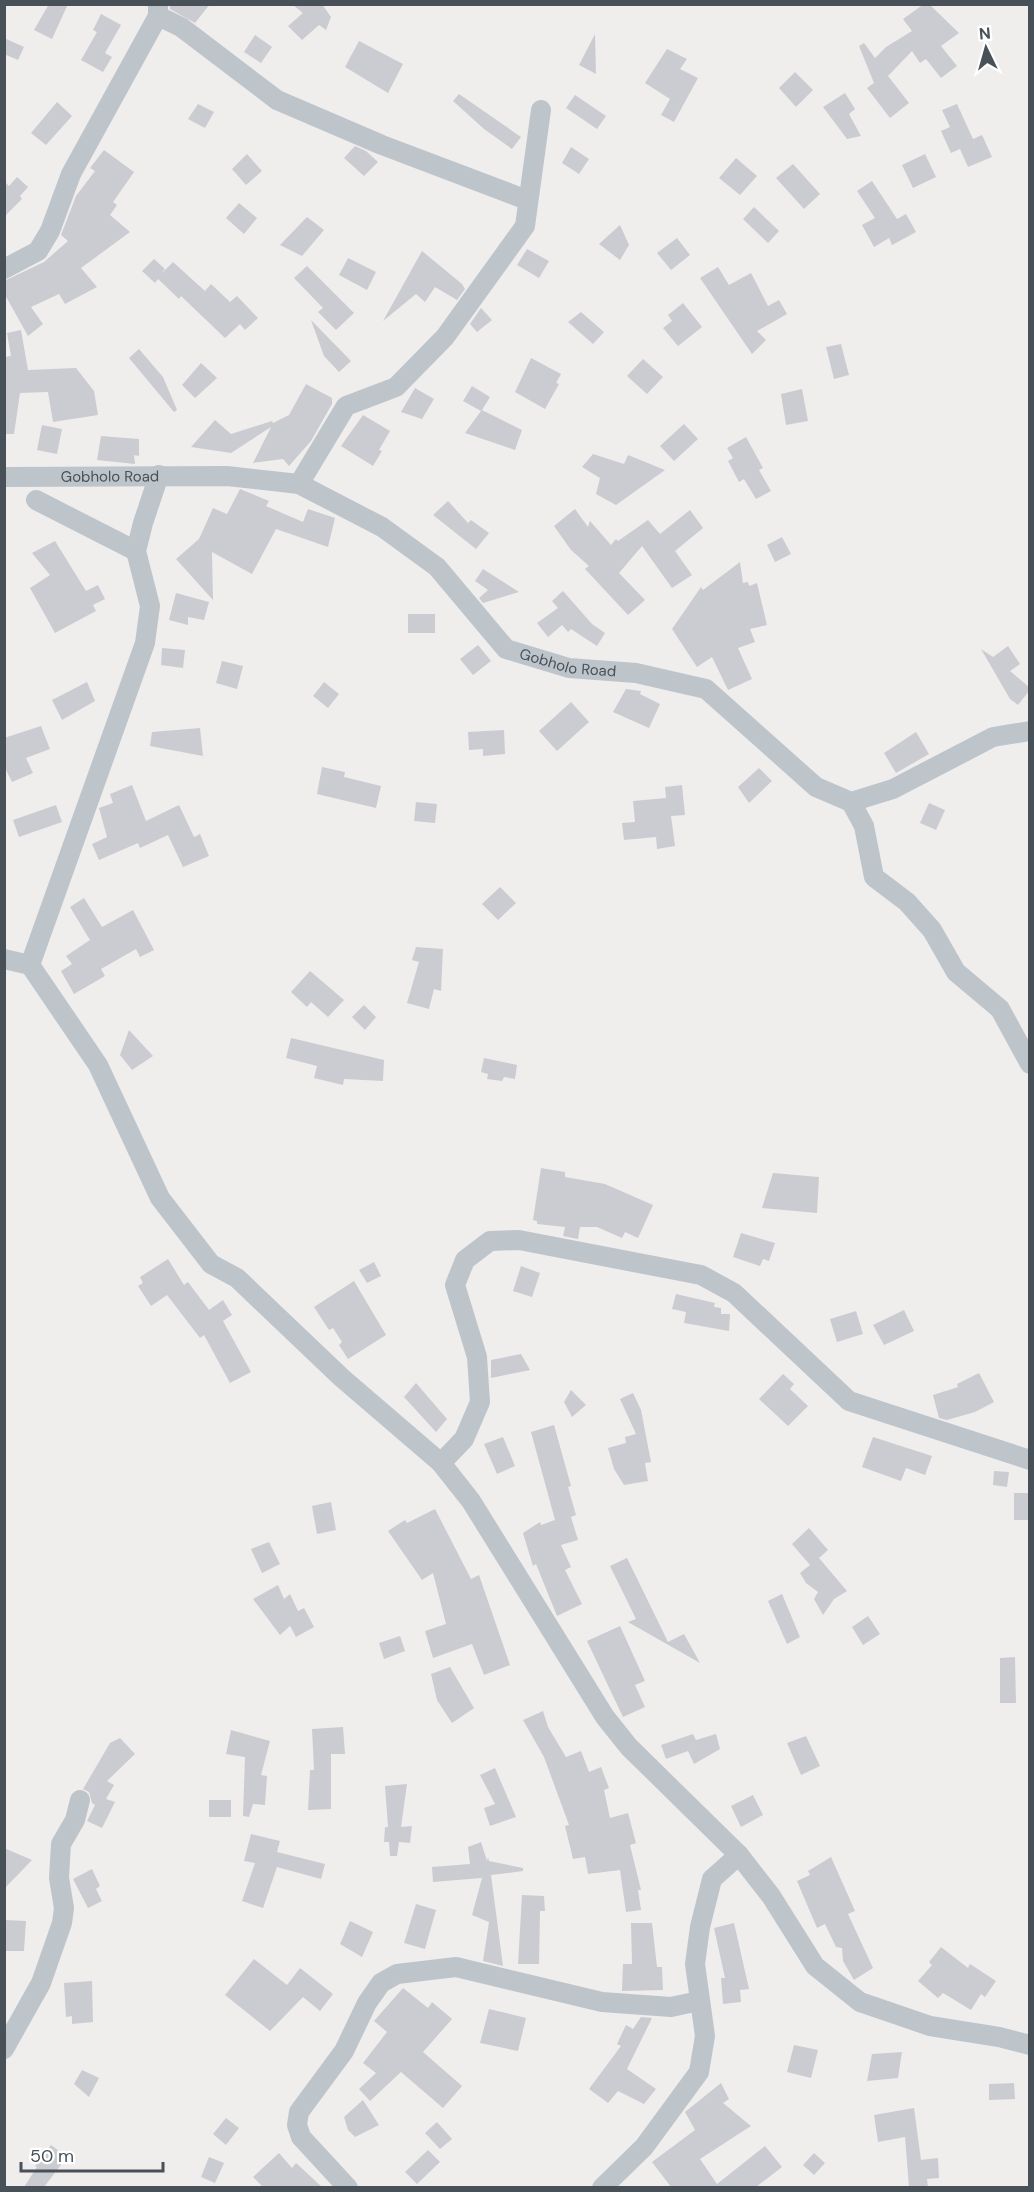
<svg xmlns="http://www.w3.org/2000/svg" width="1034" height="2192" viewBox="0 0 1034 2192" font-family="'DM Sans',sans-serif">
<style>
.building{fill:#cbccd1}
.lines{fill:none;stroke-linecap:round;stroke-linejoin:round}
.minor{stroke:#bdc5cb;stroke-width:20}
.labels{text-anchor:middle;stroke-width:6;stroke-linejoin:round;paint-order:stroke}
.street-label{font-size:15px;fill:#485058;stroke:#fff}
</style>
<rect width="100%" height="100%" fill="#f0eded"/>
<!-- building -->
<g class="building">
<polygon points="49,4 68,4 52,39 34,30"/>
<polygon points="170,4 210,4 195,23 170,9"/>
<polygon points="292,4 322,4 331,17 326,30 319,25 302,40 288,26 303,13"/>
<polygon points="924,4 929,4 959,33 941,46 957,66 941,78 926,59 920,63 912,51 888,76 909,103 890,118 867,88 874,83 859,46 864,43 875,58 886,47 912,31 903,19"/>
<polygon points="101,14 121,25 105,53 112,57 103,72 81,60 97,32 93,30"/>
<polygon points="595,34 596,74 579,65"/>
<polygon points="255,35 272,47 261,63 244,52"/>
<polygon points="4,38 24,47 18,60 4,54"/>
<polygon points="359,41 403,64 388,93 345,67"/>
<polygon points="667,49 687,59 680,69 698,78 674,122 661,115 670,99 645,83"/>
<polygon points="795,72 813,90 796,107 779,88"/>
<polygon points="845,93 855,109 849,114 861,136 847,139 823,107"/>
<polygon points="459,94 521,137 512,149 484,129 453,101"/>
<polygon points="575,95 606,116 597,129 566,108"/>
<polygon points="57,102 72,116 46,145 31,133"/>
<polygon points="198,104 214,112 205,128 188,119"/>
<polygon points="957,104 973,139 982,135 992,157 968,167 960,149 951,153 941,131 950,127 942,110"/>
<polygon points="355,146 366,151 378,162 364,176 344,158"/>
<polygon points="571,147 589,159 579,174 562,163"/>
<polygon points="104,150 134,172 113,202 117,205 110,215 130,232 81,268 97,287 65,304 59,294 31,307 43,324 28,336 4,293 4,281 44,262 68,241 61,235 76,196 95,171 90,168"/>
<polygon points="247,154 262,171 246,185 232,169"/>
<polygon points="925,154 936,177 913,188 902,165"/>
<polygon points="736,158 757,176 740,195 719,178"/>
<polygon points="793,164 820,194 804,209 776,178"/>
<polygon points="17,177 28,187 20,196 22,199 4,217 4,181 9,186"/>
<polygon points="872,181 897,219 906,214 916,232 892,245 889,238 874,247 862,225 875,218 857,191"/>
<polygon points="239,203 257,218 244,234 226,218"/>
<polygon points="754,207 779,231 768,243 743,219"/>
<polygon points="307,217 324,230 302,256 280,245"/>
<polygon points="620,225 629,245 620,260 599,244"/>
<polygon points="677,238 690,255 671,270 657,253"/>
<polygon points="527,249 549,261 539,278 517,265"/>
<polygon points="422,251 462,284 465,289 457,300 435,287 425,302 416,294 383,321"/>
<polygon points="348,258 376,272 367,290 339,275"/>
<polygon points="154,259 165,269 161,274 173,262 205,291 211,284 230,302 237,296 258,318 245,330 240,324 225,338 181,296 179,299 158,279 155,283 142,271"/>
<polygon points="307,266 354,313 336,330 318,312 323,308 294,278"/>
<polygon points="718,267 729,285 751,273 768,306 779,300 787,314 757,331 766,340 752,354 700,278"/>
<polygon points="683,303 702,327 678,346 663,328 672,321 668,315"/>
<polygon points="481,308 492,320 477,332 470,324"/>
<polygon points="581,312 604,332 593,344 568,322"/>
<polygon points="311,320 351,361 339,372 324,356"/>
<polygon points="21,330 28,370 76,368 94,391 98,415 53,422 48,392 20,393 14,434 4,434 4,357 11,356 7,333"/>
<polygon points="841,344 849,375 834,379 826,347"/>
<polygon points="139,349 163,377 177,410 174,412 129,358"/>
<polygon points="531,358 561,374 556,383 559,384 545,409 515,392"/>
<polygon points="643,359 663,377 647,394 627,376"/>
<polygon points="201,363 217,378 195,398 182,385"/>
<polygon points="306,384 332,398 332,404 311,441 289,466 283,459 253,463 271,427 231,453 191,447 215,420 231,434 272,421 273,423 289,415"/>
<polygon points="472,386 490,397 482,410 522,430 515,450 465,433 481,411 463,401"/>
<polygon points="415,388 434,399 422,419 401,412"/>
<polygon points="802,389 808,421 786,425 781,394"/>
<polygon points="363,415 390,431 379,450 382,451 373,466 341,446"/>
<polygon points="684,424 698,439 674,461 660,446"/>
<polygon points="42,425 62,429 57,454 37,450"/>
<polygon points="101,436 139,439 139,456 134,455 135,464 97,460"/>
<polygon points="746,437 763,468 759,470 771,491 756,499 744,479 739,482 728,461 733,458 727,448"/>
<polygon points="593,454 624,464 628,455 665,470 616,505 596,494 600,478 582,467"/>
<polygon points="240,489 269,501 266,506 303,522 308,509 335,518 328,547 276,529 252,574 212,552 213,600 176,559 199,539 213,508 227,514"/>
<polygon points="448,501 468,523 471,520 489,533 476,549 433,515"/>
<polygon points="575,509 588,527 590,521 611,545 616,539 618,541 648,520 660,534 690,510 703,528 675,551 692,575 672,588 642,546 619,573 645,600 628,615 585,569 589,566 571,550 554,526"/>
<polygon points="782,537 791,554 775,562 767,545"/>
<polygon points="55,541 86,591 98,585 105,599 93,605 96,611 55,633 30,588 50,575 32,553"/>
<polygon points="740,562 743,583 748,582 749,586 757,583 767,625 750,629 755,642 738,648 752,679 728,690 712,657 697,667 672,629 701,587 703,590"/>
<polygon points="483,569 519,592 483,603 479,598 488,590 475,581"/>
<polygon points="563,591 592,624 605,633 597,646 571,629 568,632 562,625 548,637 537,623 558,608 552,601"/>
<polygon points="176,593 209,602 204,620 188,617 188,625 169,620"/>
<rect x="408" y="614" width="27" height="19"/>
<polygon points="478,645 491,661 473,675 460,659"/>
<polygon points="1008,646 1020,664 1010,671 1029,687 1029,691 1018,705 1010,699 981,649 993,657"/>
<polygon points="162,648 185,650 183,668 161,665"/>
<polygon points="222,661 243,666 237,689 216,683"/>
<polygon points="87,682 95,701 62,720 52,700"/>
<polygon points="324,682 339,694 328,708 313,696"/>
<polygon points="626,689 641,691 640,694 660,704 649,728 613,712"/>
<polygon points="571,702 589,722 557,751 539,731"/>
<polygon points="41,726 50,749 26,758 33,773 12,782 4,766 4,738"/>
<polygon points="200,728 203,756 150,746 152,732"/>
<polygon points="504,730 505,754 483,756 483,749 469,750 468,732"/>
<polygon points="916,732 929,754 896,773 884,753"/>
<polygon points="322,767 345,772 344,777 381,786 376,808 317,794"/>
<polygon points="759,768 772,781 749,803 738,787"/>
<polygon points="132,785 146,821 179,805 194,837 200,834 209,856 183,867 168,835 140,848 138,843 99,860 92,844 107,837 99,808 113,803 110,794"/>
<polygon points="682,785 685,815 671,816 675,846 657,849 656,837 624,840 622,823 635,822 633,801 666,798 665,787"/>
<polygon points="416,802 437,804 435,823 414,821"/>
<polygon points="929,803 945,810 936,830 920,823"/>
<polygon points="56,805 62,822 19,837 13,820"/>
<polygon points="500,887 516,903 498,920 482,904"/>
<polygon points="84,898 102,927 133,910 154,950 140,957 136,949 101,969 105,976 74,994 61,971 72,964 66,956 90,940 70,907"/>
<polygon points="416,947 443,949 441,991 434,989 429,1009 407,1003 419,962 412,960"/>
<polygon points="310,971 344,1000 328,1017 311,1002 307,1007 291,992"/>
<polygon points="364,1005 376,1017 365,1030 352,1017"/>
<polygon points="129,1030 153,1056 132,1070 120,1055"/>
<polygon points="291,1038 384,1060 383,1081 344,1079 343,1085 314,1078 317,1066 286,1058"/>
<polygon points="484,1058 517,1065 515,1079 504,1077 502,1081 487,1079 488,1074 481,1072"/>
<polygon points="541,1168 565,1172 565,1177 605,1184 653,1205 638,1238 625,1232 622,1238 597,1227 580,1227 578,1239 563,1236 565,1227 537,1224 537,1221 533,1220"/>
<polygon points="773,1173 819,1177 817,1213 762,1208"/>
<polygon points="741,1233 775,1243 769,1261 763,1259 760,1266 733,1257"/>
<polygon points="168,1259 184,1285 188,1282 209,1310 223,1300 232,1315 223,1321 251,1372 230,1383 204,1335 200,1338 167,1295 151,1306 138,1286 143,1283 140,1277"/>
<polygon points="374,1262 381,1276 367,1283 359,1270"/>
<polygon points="521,1266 540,1273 532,1297 513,1291"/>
<polygon points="354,1281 386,1335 348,1359 339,1345 342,1342 333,1328 329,1330 314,1307"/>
<polygon points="676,1294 715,1303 714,1307 721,1308 721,1314 730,1314 729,1331 684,1323 686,1312 672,1309"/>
<polygon points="904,1310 914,1331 884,1345 873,1325"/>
<polygon points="856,1311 863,1334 837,1342 830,1319"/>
<polygon points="521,1354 530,1370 491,1378 491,1360"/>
<polygon points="979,1373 994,1402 975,1412 947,1420 939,1418 933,1395 958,1387 957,1384"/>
<polygon points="783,1374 794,1384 790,1389 808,1406 788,1426 759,1399"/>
<polygon points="416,1383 447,1419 436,1432 404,1397"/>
<polygon points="571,1390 586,1405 572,1417 564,1402"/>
<polygon points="633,1393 641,1410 651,1462 645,1463 648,1481 624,1485 614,1469 608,1448 626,1443 625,1437 636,1434 620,1399"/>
<polygon points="554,1425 571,1486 568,1487 576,1515 571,1517 578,1540 561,1545 571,1567 565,1570 582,1604 557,1616 536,1564 533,1566 523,1533 540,1522 541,1525 555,1520 531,1432"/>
<polygon points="503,1437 515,1466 497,1474 484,1444"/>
<polygon points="873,1437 932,1456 925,1475 906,1468 901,1481 862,1467"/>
<polygon points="994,1471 1009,1472 1007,1487 993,1485"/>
<rect x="1014" y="1493" width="15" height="27"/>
<polygon points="331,1502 336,1530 317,1534 312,1506"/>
<polygon points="435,1509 471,1579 479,1575 510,1665 484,1675 472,1644 433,1658 425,1631 446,1624 433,1573 422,1580 388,1531 405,1520 407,1523"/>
<polygon points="809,1528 828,1550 819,1558 847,1591 834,1599 823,1615 814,1599 818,1592 806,1583 800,1573 810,1565 792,1544"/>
<polygon points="269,1542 280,1564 262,1573 251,1549"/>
<polygon points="627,1558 668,1642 684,1634 700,1663 628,1622 636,1619 610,1566"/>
<polygon points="278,1585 284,1599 290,1594 298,1611 304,1608 314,1627 296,1637 290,1626 280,1635 253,1599"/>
<polygon points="782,1594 800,1637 787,1644 768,1601"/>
<polygon points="868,1616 880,1634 863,1645 852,1627"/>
<polygon points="620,1626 645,1681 635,1685 645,1707 623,1717 587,1641"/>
<polygon points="400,1636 405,1651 384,1659 379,1643"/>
<polygon points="1015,1657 1016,1703 1000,1703 1000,1658"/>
<polygon points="450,1667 474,1708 452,1723 437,1700 431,1674"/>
<polygon points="543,1711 548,1727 566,1757 581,1751 589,1772 601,1767 609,1788 604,1790 610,1818 628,1813 636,1843 630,1845 641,1890 638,1890 641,1910 626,1912 620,1870 588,1874 585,1857 573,1859 565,1826 569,1825 544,1757 523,1720"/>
<polygon points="343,1727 345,1754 331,1754 331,1809 308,1810 310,1770 314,1770 312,1729"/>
<polygon points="231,1730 270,1741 261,1775 267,1776 265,1805 253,1804 249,1817 243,1816 245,1757 226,1754"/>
<polygon points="693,1734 696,1740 716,1734 720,1749 694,1764 688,1751 666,1759 661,1745"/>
<polygon points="806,1736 820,1766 801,1775 787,1743"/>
<polygon points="120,1738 135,1754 107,1781 114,1785 106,1799 115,1802 102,1828 87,1821 95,1805 92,1803 89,1792 83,1789 110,1743"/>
<polygon points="495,1768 516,1817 490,1826 484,1808 495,1804 480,1775"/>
<polygon points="407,1784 401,1827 412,1826 410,1843 399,1842 397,1856 390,1856 389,1842 384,1842 385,1827 388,1827 385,1786"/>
<polygon points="753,1795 763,1815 741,1827 731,1806"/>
<rect x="209" y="1800" width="22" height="17"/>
<polygon points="251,1834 280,1841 277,1852 325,1864 321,1879 277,1867 263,1908 242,1901 255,1863 244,1861"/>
<polygon points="481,1842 487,1861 488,1857 489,1861 523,1868 523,1871 491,1875 503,1966 483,1961 489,1922 472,1915 482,1878 433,1882 432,1867 470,1864 468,1847"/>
<polygon points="4,1848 32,1860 4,1889"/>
<polygon points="831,1857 855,1911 848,1914 873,1968 854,1980 843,1961 842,1948 836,1947 825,1924 817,1928 797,1881 810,1875 808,1871"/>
<polygon points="92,1869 100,1886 96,1889 102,1901 88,1908 73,1879"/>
<polygon points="522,1895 544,1896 545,1911 540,1911 539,1964 518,1964"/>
<polygon points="416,1904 436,1910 425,1949 404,1943"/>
<polygon points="4,1920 26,1921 24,1951 4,1951"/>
<polygon points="350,1921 373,1932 362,1957 340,1944"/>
<polygon points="631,1923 652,1923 657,1967 662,1967 663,1990 622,1991 623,1964 632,1964"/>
<polygon points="734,1923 749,1989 740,1990 741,2002 723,2004 721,1978 725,1978 714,1928"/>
<polygon points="941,1947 968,1968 970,1964 996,1981 985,1997 981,1994 971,2010 943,1993 938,1998 918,1981 932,1965 929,1962"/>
<polygon points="254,1959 287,1985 300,1968 333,1994 320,2011 303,1997 270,2031 225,1995"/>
<polygon points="92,1981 93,2022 72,2024 72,2016 66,2017 64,1983"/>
<polygon points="403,1988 428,2008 432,2002 452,2019 423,2052 462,2086 443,2108 401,2072 370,2101 359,2089 376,2073 363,2063 387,2032 374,2021"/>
<polygon points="489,2009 526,2018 518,2051 480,2043"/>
<polygon points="641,2017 652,2018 627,2069 656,2089 644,2104 618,2091 608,2103 589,2089 621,2046 617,2044 626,2025 633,2029"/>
<polygon points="794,2045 818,2050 811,2078 787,2072"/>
<polygon points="902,2052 898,2078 867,2081 872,2054"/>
<polygon points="82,2070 99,2078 89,2097 74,2084"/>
<polygon points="721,2083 729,2099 723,2103 751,2126 700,2159 717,2184 765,2146 782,2167 756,2187 671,2187 652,2162 695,2130 685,2112"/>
<polygon points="1014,2083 1015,2099 989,2100 989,2084"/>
<polygon points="363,2100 379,2125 355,2137 348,2130 344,2117"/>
<polygon points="914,2108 921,2160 938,2158 939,2178 927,2179 928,2187 909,2187 905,2137 878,2142 874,2115"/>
<polygon points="226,2118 239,2128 226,2145 213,2134"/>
<polygon points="437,2122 452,2139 440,2149 425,2133"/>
<polygon points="51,2145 67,2157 44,2187 24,2187 37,2167 35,2166"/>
<polygon points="428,2150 440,2162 417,2184 405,2172"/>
<polygon points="279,2153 292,2168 296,2163 322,2187 263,2187 253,2177"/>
<polygon points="814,2153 825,2163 814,2175 803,2165"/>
<polygon points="209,2157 224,2163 215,2183 201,2177"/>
</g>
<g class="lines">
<!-- minor -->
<g class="minor">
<polyline points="158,4 158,16 181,27 277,100 382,145 527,200"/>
<polyline points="4,269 38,251 50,231 71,174 158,16"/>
<path id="s1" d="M4,477l223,-1 72,8 83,43 55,40 69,82 63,19 67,5 70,16 110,98 35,15 42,-13 100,-52 37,-6"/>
<polyline points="299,484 346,406 396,387 445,337 525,226 541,110"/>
<polyline points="36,500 136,551"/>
<polyline points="851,802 864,826 874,877 907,902 932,930 956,972 1000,1009 1030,1064"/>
<polyline points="4,959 30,965 98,1065 160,1198 211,1264 237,1278 342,1378 441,1463 471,1501 605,1717 629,1747 739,1855 771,1896 815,1966 860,2002 930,2026 999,2037 1030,2045"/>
<polyline points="30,965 145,643 150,606 136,551 143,523 159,475"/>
<polyline points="441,1463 464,1439 480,1402 477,1357 455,1285 465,1260 490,1241 519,1240 701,1275 734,1293 849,1401 1030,1460"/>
<polyline points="4,2049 41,1983 62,1923 64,1908 59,1878 61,1844 75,1820 80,1800"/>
<polyline points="348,2188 301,2137 297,2125 299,2112 344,2051 367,2003 381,1983 397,1974 456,1967 602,2002 671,2007 699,2001"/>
<polyline points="602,2188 644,2147 699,2072 705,2036 695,1964 700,1927 712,1879 739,1855"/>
</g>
</g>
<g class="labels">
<!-- street labels -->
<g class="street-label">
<text dy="5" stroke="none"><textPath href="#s1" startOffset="106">Gobholo Road</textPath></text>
<text dy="5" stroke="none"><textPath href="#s1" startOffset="628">Gobholo Road</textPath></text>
</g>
</g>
<!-- border -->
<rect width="1034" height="2192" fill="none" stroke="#485058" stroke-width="12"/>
<!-- north arrow -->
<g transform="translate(986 48) rotate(355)" stroke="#ffffff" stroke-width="4.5" paint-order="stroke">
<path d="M0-4.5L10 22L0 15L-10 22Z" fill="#485058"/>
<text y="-9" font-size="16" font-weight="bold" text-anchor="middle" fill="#485058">N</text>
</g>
<!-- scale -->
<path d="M21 2162v9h142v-9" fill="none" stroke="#485058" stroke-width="3"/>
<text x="30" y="2162" font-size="18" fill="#485058" stroke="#ffffff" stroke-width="4.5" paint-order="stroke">50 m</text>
</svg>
